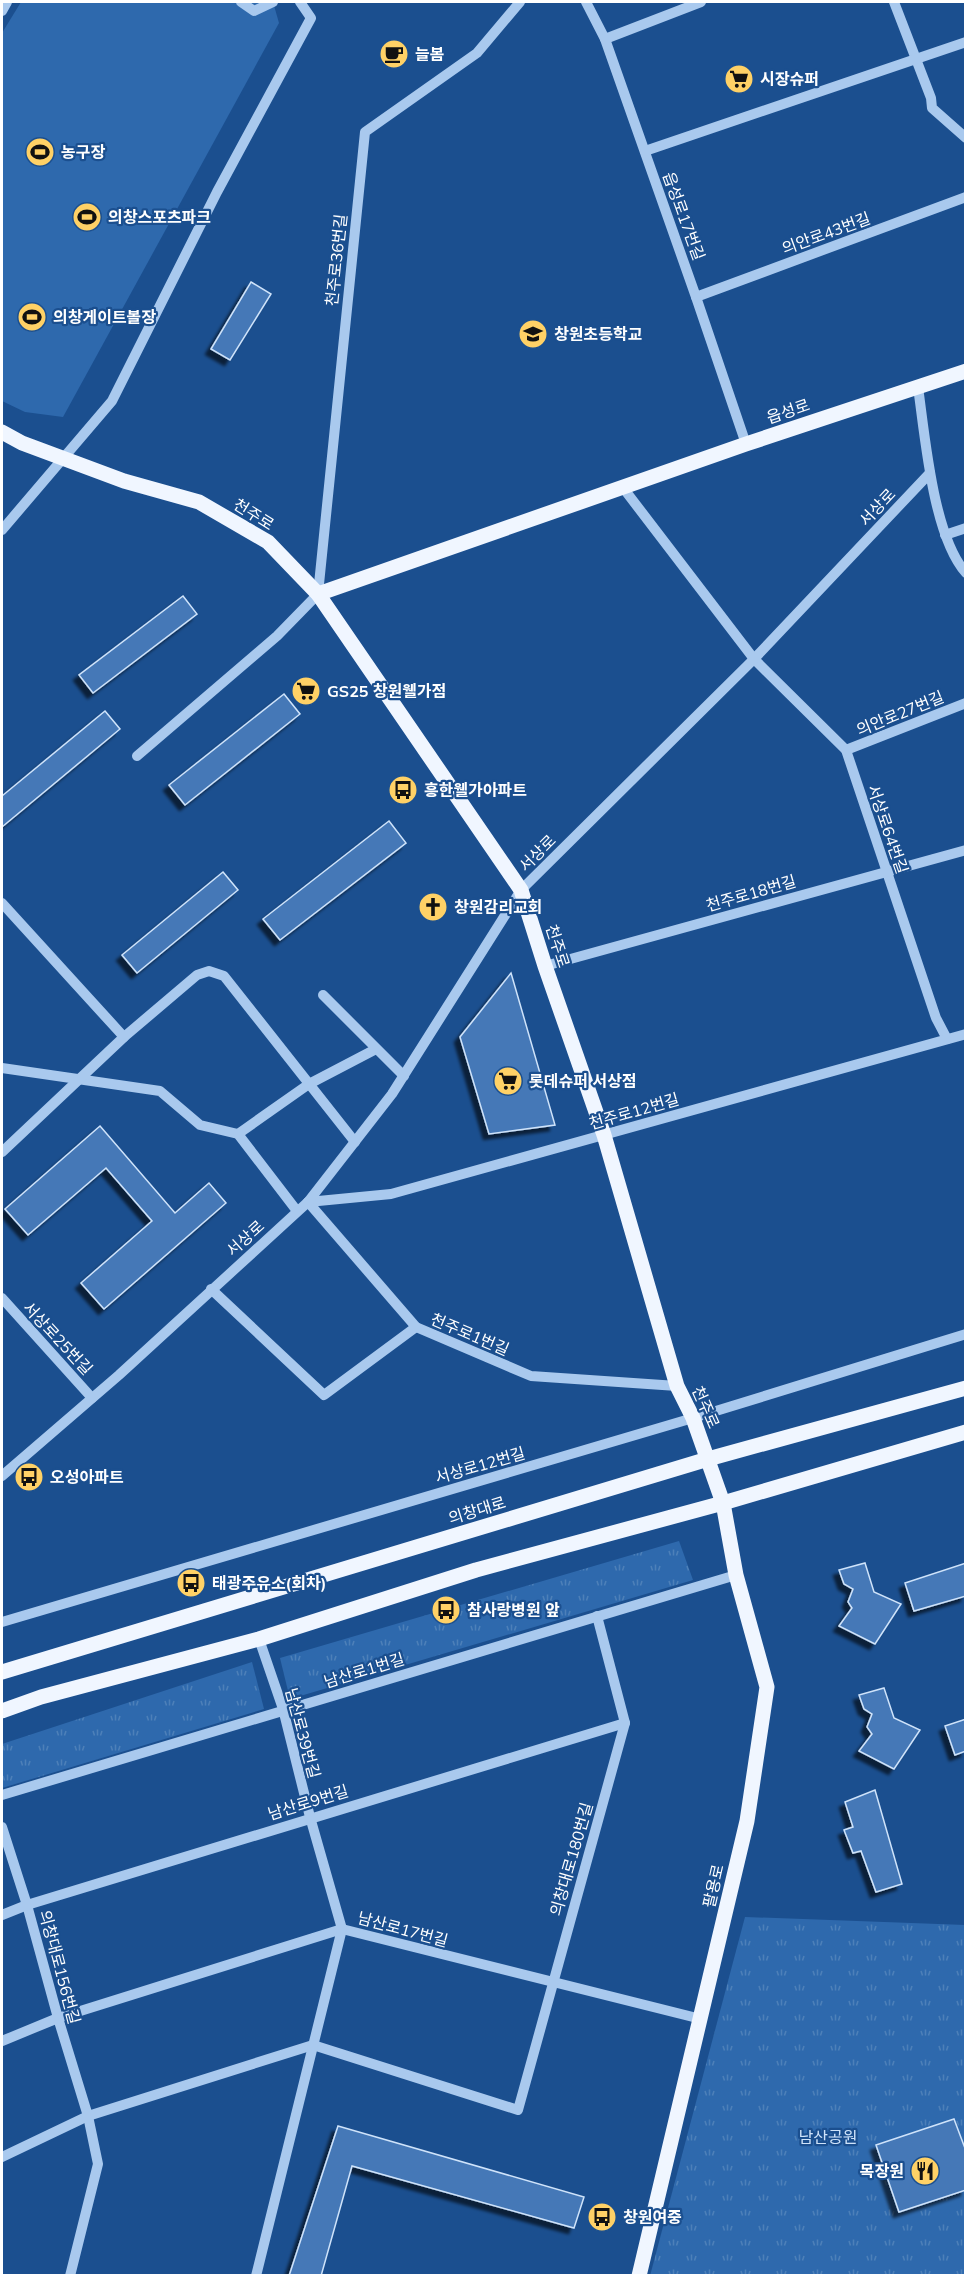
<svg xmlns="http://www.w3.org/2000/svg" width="967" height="2277" viewBox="0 0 967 2277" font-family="Mulish,'Noto Sans KR',sans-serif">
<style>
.park{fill:url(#park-tufts)}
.pitch{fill:#2e69ad}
.building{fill:#4478b7;stroke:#cfe3fa;stroke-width:1.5;filter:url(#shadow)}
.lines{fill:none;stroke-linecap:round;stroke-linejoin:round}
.minor{stroke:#a9c9ee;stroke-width:10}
.major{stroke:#f0f6ff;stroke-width:15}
.labels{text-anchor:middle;stroke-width:4.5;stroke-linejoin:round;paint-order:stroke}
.poi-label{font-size:16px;font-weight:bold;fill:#fff;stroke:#1b4f8f;text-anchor:start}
.street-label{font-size:16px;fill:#fff;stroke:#1b4f8f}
.park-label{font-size:16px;fill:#cfe3fa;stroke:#1b4f8f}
</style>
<defs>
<pattern id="park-tufts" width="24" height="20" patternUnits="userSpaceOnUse" patternTransform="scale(1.5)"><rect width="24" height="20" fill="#2e69ad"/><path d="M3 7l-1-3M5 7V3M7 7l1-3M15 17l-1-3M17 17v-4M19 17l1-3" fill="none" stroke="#4d80b9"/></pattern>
<filter id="shadow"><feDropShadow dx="-5.5" dy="5.5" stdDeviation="1.5" flood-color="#0009"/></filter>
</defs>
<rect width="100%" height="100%" fill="#1b4f8f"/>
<!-- park -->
<g class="park">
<polygon points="679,1541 693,1580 290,1699 280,1658"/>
<polygon points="252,1662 264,1709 2,1788 2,1744"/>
<polygon points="745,1917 965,1925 965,2275 650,2276"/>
</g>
<!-- pitch -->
<polygon class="pitch" points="21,2 273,2 279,23 63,417 25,412 2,401 2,33"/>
<!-- building -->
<g class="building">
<polygon points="251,282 271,294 230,360 211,349"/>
<polygon points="183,596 197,614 93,693 79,675"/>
<polygon points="284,694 300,714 185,805 169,785"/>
<polygon points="105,711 120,729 2,827 2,796"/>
<polygon points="389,821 406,843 280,940 263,919"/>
<polygon points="223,872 238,890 137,973 122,955"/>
<polygon points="511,973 555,1125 489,1134 460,1037"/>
<polygon points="100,1126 175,1213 209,1183 226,1203 104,1309 81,1283 152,1221 106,1168 28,1235 5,1209"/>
<polygon points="865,1563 874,1592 901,1604 875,1644 839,1626 852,1608 848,1602 853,1589 844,1584 839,1570"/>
<polygon points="966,1563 966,1596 914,1611 905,1583"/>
<polygon points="884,1688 894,1718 920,1730 894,1769 859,1751 872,1734 867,1727 872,1714 864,1709 859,1695"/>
<polygon points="966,1719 966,1751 955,1755 945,1726"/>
<polygon points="875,1790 902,1884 876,1892 861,1851 853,1853 844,1830 853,1827 845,1802"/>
<polygon points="954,2119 966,2151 966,2190 899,2212 876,2145"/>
<polygon points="338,2126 584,2197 574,2228 352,2166 321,2276 289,2276"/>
</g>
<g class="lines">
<!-- minor -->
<g class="minor">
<polyline points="241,2 254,11 273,2"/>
<polyline points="586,2 605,39 696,297 746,444"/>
<polyline points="894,2 931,98 932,108 966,138"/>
<polyline points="2,11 7,2"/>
<polyline points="605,39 701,2"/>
<polyline points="645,151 966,42"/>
<polyline points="696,297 966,197"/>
<path d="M918,387c7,49 15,149 48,186"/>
<polyline points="624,489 754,659 846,750 936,1018 947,1039"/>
<polyline points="2,530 112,401 217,192 311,18 300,2"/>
<polyline points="945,535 966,528"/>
<polyline points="846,750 966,703"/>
<polyline points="137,756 277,636 318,594 365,132 477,53 520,2"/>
<polyline points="2,903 124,1037"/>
<polyline points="545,966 966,850"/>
<polyline points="323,995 404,1076"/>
<polyline points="2,1068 160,1091 200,1125 238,1134 297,1211"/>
<polyline points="238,1134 309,1084 376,1049"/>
<polyline points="2,1152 124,1037 197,975 209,971 224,976 355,1142"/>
<polyline points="308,1202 391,1194 966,1034"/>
<polyline points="308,1202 416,1327 531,1376 677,1386"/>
<polyline points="211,1289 324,1395 416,1327"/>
<polyline points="2,1298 92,1398"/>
<polyline points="2,1476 119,1375 308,1202 392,1094 521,890 754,659 930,473"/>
<polyline points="2,1622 693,1418 966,1334"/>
<polyline points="2,1795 736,1575"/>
<polyline points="2,1827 27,1905 58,2018 88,2116 98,2164 70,2276"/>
<polyline points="2,1915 27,1905 625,1723"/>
<polyline points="2,2041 58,2018 342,1929 701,2019"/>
<polyline points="2,2157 88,2116 313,2045 518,2110 625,1723 597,1616"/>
<polyline points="256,2276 342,1929 310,1817 283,1709 259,1639"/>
</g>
<!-- major -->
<g class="major">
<polyline points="2,432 22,443 124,481 199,502 268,542 318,594 521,890 545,966 604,1135 677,1386 693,1418 723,1503 736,1575 767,1687 747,1821 639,2276"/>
<polyline points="318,594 746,444 966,371"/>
<polyline points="2,1672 708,1459 966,1388"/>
<polyline points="2,1711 41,1697 259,1639 476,1570 723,1503 966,1432"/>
</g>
</g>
<!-- icons -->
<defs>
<g id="cafe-disc" transform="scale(1.5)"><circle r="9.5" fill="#ffd166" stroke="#1b4f8f"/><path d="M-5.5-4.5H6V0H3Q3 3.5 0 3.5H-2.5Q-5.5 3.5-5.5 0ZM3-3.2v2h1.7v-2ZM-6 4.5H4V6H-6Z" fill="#111"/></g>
<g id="supermarket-disc" transform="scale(1.5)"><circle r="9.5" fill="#ffd166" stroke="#1b4f8f"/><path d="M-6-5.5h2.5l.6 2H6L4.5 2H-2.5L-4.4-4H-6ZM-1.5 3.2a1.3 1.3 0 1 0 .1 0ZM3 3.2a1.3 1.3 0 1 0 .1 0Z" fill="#111"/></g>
<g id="stadium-disc" transform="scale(1.5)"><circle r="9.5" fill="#ffd166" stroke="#1b4f8f"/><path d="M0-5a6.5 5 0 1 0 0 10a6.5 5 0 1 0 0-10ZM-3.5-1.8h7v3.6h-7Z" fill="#111"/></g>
<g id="school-disc" transform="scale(1.5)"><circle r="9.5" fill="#ffd166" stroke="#1b4f8f"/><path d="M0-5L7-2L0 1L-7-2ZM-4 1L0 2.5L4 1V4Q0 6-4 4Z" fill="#111"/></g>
<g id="bus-disc" transform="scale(1.5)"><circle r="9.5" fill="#ffd166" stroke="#1b4f8f"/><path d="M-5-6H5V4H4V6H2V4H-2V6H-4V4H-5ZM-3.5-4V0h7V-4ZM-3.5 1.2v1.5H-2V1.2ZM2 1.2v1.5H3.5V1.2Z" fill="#111"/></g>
<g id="church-disc" transform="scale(1.5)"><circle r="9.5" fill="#ffd166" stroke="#1b4f8f"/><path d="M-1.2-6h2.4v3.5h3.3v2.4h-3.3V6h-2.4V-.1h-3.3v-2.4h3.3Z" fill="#111"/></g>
<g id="restaurant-disc" transform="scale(1.5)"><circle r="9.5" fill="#ffd166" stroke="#1b4f8f"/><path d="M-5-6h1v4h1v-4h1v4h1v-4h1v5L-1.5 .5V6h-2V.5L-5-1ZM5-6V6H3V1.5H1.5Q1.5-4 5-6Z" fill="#111"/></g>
</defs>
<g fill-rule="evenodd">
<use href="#cafe-disc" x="394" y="54"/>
<use href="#supermarket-disc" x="739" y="79"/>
<use href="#stadium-disc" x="40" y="152"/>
<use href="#stadium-disc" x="87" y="217"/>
<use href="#stadium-disc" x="32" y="317"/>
<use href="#school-disc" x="533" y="334"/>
<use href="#supermarket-disc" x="306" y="691"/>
<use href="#bus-disc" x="403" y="790"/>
<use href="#church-disc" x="433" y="907"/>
<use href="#supermarket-disc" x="508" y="1081"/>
<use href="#bus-disc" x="29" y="1477"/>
<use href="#bus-disc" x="191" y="1583"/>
<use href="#bus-disc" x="446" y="1610"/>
<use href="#restaurant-disc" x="925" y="2171"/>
<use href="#bus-disc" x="602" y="2217"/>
</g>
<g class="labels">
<!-- poi labels -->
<g class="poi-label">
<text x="415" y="60">늘봄</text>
<text x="760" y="85">시장슈퍼</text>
<text x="61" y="158">농구장</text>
<text x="108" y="223">의창스포츠파크</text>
<text x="53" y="323">의창게이트볼장</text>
<text x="554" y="340">창원초등학교</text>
<text x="327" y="697">GS25 창원웰가점</text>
<text x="424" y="796">흥한웰가아파트</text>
<text x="454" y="913">창원감리교회</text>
<text x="529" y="1087">롯데슈퍼 서상점</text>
<text x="50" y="1483">오성아파트</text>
<text x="212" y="1589">태광주유소(회차)</text>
<text x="467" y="1616">참사랑병원 앞</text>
<text x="904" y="2177" text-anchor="end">목장원</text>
<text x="623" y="2223">창원여중</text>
</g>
<!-- street labels -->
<g class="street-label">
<text transform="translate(684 216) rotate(70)" y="6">읍성로17번길</text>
<text transform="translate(826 233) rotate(-20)" y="6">의안로43번길</text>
<text transform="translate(336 260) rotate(-84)" y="6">천주로36번길</text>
<text transform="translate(788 411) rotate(-19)" y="6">읍성로</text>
<text transform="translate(877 507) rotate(-47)" y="6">서상로</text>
<text transform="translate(254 514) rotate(32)" y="6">천주로</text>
<text transform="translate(900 713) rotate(-22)" y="6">의안로27번길</text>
<text transform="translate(888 829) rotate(71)" y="6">서상로64번길</text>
<text transform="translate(537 853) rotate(-45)" y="6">서상로</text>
<text transform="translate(751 893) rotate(-16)" y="6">천주로18번길</text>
<text transform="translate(558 946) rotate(72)" y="6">천주로</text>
<text transform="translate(634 1111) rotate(-16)" y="6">천주로12번길</text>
<text transform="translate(245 1238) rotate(-42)" y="6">서상로</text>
<text transform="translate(470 1334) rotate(23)" y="6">천주로1번길</text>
<text transform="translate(58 1338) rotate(47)" y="6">서상로25번길</text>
<text transform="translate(706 1407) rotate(66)" y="6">천주로</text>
<text transform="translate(480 1465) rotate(-16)" y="6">서상로12번길</text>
<text transform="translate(477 1510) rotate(-17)" y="6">의창대로</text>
<text transform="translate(364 1670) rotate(-17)" y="6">남산로1번길</text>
<text transform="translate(303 1733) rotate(75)" y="6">남산로39번길</text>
<text transform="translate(308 1802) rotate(-17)" y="6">남산로9번길</text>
<text transform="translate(571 1859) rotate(-74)" y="6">의창대로180번길</text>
<text transform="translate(713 1886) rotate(-77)" y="6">팔용로</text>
<text transform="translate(403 1929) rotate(15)" y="6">남산로17번길</text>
<text transform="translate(60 1967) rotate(75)" y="6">의창대로156번길</text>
</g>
<!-- park labels -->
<g class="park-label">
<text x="828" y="2143">남산공원</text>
</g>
</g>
<!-- border -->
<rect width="967" height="2277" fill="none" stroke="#ffffff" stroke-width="6"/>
</svg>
